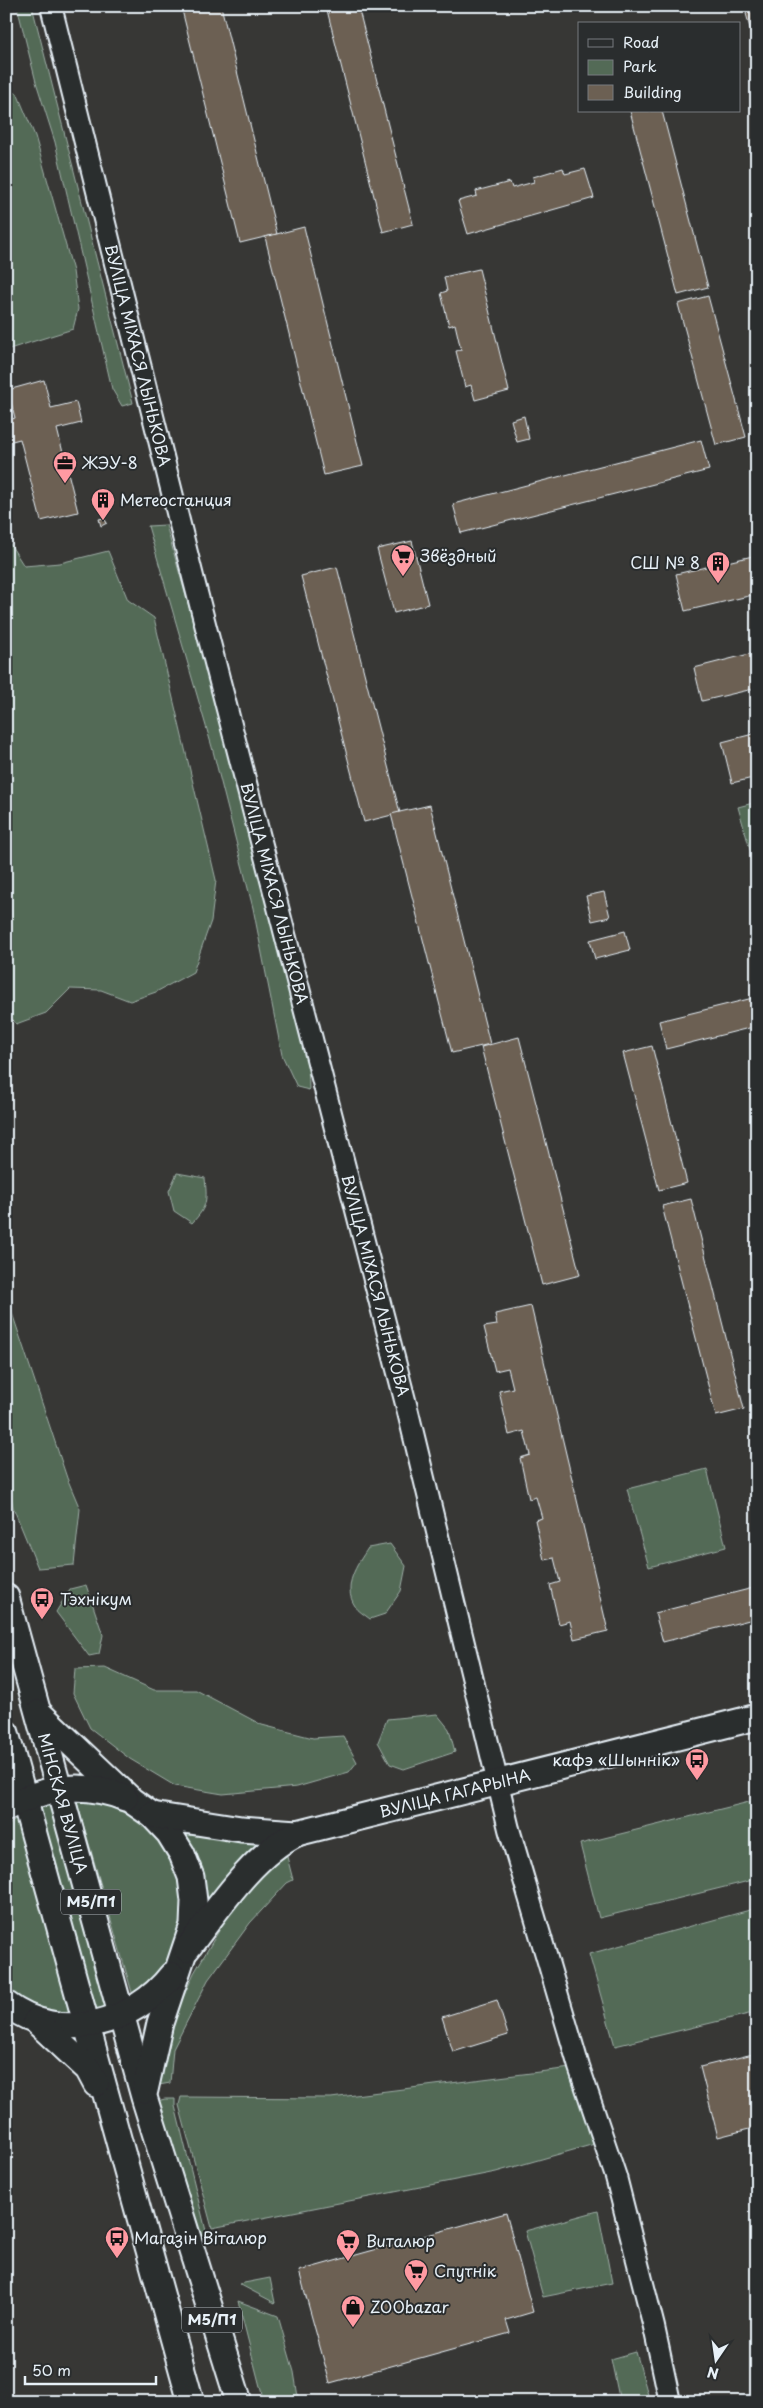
<svg xmlns="http://www.w3.org/2000/svg" width="763" height="2408" viewBox="0 0 763 2408" font-family="'Playpen Sans',sans-serif">
<style>
.green{fill:#536a56;stroke:#9eaea7}
.building{fill:#6c6053;stroke:#e8f1f8}
.lines{fill:none;stroke-linecap:round;stroke-linejoin:round}
.minor-casing{stroke:#e8f1f8;stroke-width:24}
.major-casing{stroke:#e8f1f8;stroke-width:29}
.minor{stroke:#2a2d2e;stroke-width:20}
.major{stroke:#2a2d2e;stroke-width:25}
.labels{text-anchor:middle;stroke-width:4;stroke-linejoin:round;paint-order:stroke}
.shield{fill:#2a2d2e;stroke:#afb6bb;stroke-width:1}
.shield-label{font-size:15px;font-weight:bold;fill:#e8f1f8}
.street-label{font-size:16px;fill:#e8f1f8;stroke:#2a2d2e}
.poi-label{font-size:16px;fill:#e8f1f8;stroke:#2a2d2e;text-anchor:start}
</style>
<rect width="100%" height="100%" fill="#373735"/>
<filter id="ink" filterUnits="userSpaceOnUse"><feTurbulence type="fractalNoise" baseFrequency=".02" numOctaves="2"/><feDisplacementMap in="SourceGraphic" scale="10" xChannelSelector="R" yChannelSelector="G"/><feConvolveMatrix kernelMatrix="1 2 1 2 8 2 1 2 1" color-interpolation-filters="sRGB"/></filter>
<g filter="url(#ink)">
<!-- green -->
<g class="green">
<polygon points="17,6 32,6 133,403 122,406 112,389 55,142 36,82"/>
<polygon points="6,92 17,93 35,136 73,271 78,309 73,329 6,350"/>
<path d="M166,525c37,133 76,265 109,398 13,54 34,111 34,167l-12,-3 -15,-32 -29,-147 -41,-161 -64,-221z"/>
<polygon points="6,531 10,544 24,566 60,563 108,551 128,600 154,618 216,880 211,921 193,972 156,992 130,1001 101,990 70,989 46,1013 16,1024 6,1011"/>
<polygon points="757,802 757,874 738,807"/>
<path d="M177,1173l28,5c2,22 3,28 -13,45l-18,-12 -5,-20z"/>
<polygon points="6,1295 67,1478 80,1509 74,1565 38,1568 13,1507 6,1474"/>
<polygon points="707,1469 726,1547 649,1567 627,1489"/>
<path d="M390,1544l16,22 -5,25 -16,23 -15,5c-5,-4 -12,-8 -15,-13 -13,-20 2,-41 13,-58z"/>
<polygon points="86,1585 103,1635 99,1654 89,1656 56,1612 70,1589"/>
<polygon points="105,1668 154,1690 196,1690 262,1725 313,1738 343,1736 357,1762 349,1772 297,1787 223,1794 175,1786 130,1759 90,1728 73,1693 75,1669"/>
<polygon points="437,1714 449,1729 455,1752 404,1769 390,1764 378,1742 387,1719"/>
<path d="M76,1799c24,4 45,9 64,24 48,35 56,113 13,156 -6,6 -13,12 -20,17z"/>
<polygon points="757,1800 757,1879 599,1918 580,1844"/>
<polygon points="54,1803 112,2006 91,2012 34,1810"/>
<path d="M18,1818l56,196c-25,-4 -50,-9 -68,-28v-159z"/>
<path d="M178,1826l95,11 -67,73c1,-32 -9,-59 -28,-84z"/>
<polygon points="285,1849 293,1880 287,1883 250,1923 208,1980 173,2049 170,2083 159,2085 159,2051 194,1973 240,1895"/>
<polygon points="757,1908 757,2012 615,2046 589,1954"/>
<polygon points="579,2067 605,2141 496,2172 212,2228 179,2105 181,2097 331,2098"/>
<polygon points="165,2099 175,2099 175,2106 208,2239 198,2239 157,2101"/>
<polygon points="598,2211 612,2283 543,2297 525,2231"/>
<polygon points="270,2278 275,2303 239,2284"/>
<polygon points="238,2301 278,2316 294,2372 298,2397 264,2402"/>
<polygon points="636,2352 650,2402 620,2402 611,2359"/>
</g>
<!-- building -->
<g class="building">
<polygon points="153,6 175,6 154,11"/>
<polygon points="181,6 221,6 277,234 240,243"/>
<polygon points="326,6 358,6 413,224 383,232"/>
<polygon points="744,6 757,6 757,54"/>
<polygon points="630,111 662,111 708,287 678,295"/>
<polygon points="563,168 565,174 585,169 594,198 468,234 458,201 477,196 476,191 510,182 512,188 534,182 533,177"/>
<polygon points="304,227 363,466 324,475 265,237"/>
<polygon points="479,269 509,391 475,400 471,385 465,387 456,351 461,350 455,324 449,326 441,293 447,291 444,277"/>
<polygon points="708,296 746,437 716,445 678,304"/>
<polygon points="44,380 51,408 76,402 81,423 57,429 78,512 41,521 20,439 8,442 6,421 15,418 8,390"/>
<polygon points="524,416 529,439 517,442 511,420"/>
<polygon points="701,440 709,470 461,533 453,504"/>
<polygon points="104,518 107,523 101,526 99,519"/>
<polygon points="412,541 428,604 394,613 377,549"/>
<polygon points="757,555 757,594 685,611 676,574"/>
<polygon points="337,567 400,813 364,822 301,576"/>
<polygon points="757,652 757,688 702,701 694,668"/>
<polygon points="757,733 757,777 732,783 722,742"/>
<polygon points="430,805 490,1044 452,1053 391,814"/>
<polygon points="604,892 610,917 592,921 586,896"/>
<polygon points="625,931 630,950 595,959 590,940"/>
<polygon points="757,997 757,1026 666,1049 659,1021"/>
<polygon points="519,1037 580,1275 542,1285 481,1047"/>
<polygon points="652,1046 687,1183 659,1190 623,1053"/>
<polygon points="691,1199 744,1409 716,1416 662,1206"/>
<polygon points="531,1306 608,1631 574,1639 570,1621 559,1624 550,1585 560,1582 554,1558 544,1560 535,1520 542,1518 536,1497 529,1499 520,1458 530,1455 524,1431 509,1435 499,1391 513,1388 508,1368 495,1371 484,1327 497,1325 495,1314"/>
<polygon points="757,1587 757,1618 663,1642 655,1613"/>
<polygon points="497,2000 508,2035 453,2052 442,2017"/>
<polygon points="757,2053 757,2127 718,2137 700,2067"/>
<polygon points="506,2213 533,2312 506,2320 510,2333 330,2383 299,2271"/>
</g>
<g class="lines">
<!-- minor casing -->
<g class="minor-casing">
<g id="minor">
<path id="s1" d="M51,6l143,575 212,823 103,425 70,238 37,110 38,150 16,75"/>
</g>
</g>
<!-- major casing -->
<g class="major-casing">
<g id="major">
<path id="s2" d="M6,1597l138,500 95,305"/>
<polyline points="39,1713 132,1801 152,1815 169,1833 182,1854 191,1877 194,1901 193,1925 160,2023 145,2090"/>
<polyline points="6,1733 191,2402"/>
<path d="M6,1808c38,-21 78,-27 119,-10"/>
<polyline points="152,1815 241,1829 297,1833"/>
<path id="s3" d="M187,1949c30,-39 65,-94 110,-116l460,-116"/>
<path d="M6,2004c54,41 128,20 166,-29"/>
<polyline points="36,2021 88,2069 96,2084"/>
</g>
</g>
<!-- minor -->
<use href="#minor" class="minor"/>
<!-- major -->
<use href="#major" class="major"/>
</g>
</g>
<!-- icons -->
<defs>
<g id="office-pin" transform="scale(1.25)"><path d="M0 17L-7.5 6A9.5 9.5 0 1 1 7.5 6Z" fill="#ff9aa2" stroke="#2a2d2e"/><path d="M-6-3h4V-5.5h4V-3h4V5H-6ZM-1-4.5V-3h2v-1.5ZM-6 0V1H6V0Z" fill="#111"/></g>
<g id="building-pin" transform="scale(1.25)"><path d="M0 17L-7.5 6A9.5 9.5 0 1 1 7.5 6Z" fill="#ff9aa2" stroke="#2a2d2e"/><path d="M-4-6H4V6H1V3H-1V6H-4ZM-2.5-4.3h1.7v1.8h-1.7ZM.8-4.3h1.7v1.8H.8ZM-2.5-1h1.7V.8h-1.7ZM.8-1h1.7V.8H.8Z" fill="#111"/></g>
<g id="supermarket-pin" transform="scale(1.25)"><path d="M0 17L-7.5 6A9.5 9.5 0 1 1 7.5 6Z" fill="#ff9aa2" stroke="#2a2d2e"/><path d="M-6-5.5h2.5l.6 2H6L4.5 2H-2.5L-4.4-4H-6ZM-1.5 3.2a1.3 1.3 0 1 0 .1 0ZM3 3.2a1.3 1.3 0 1 0 .1 0Z" fill="#111"/></g>
<g id="bus-pin" transform="scale(1.25)"><path d="M0 17L-7.5 6A9.5 9.5 0 1 1 7.5 6Z" fill="#ff9aa2" stroke="#2a2d2e"/><path d="M-5-6H5V4H4V6H2V4H-2V6H-4V4H-5ZM-3.5-4V0h7V-4ZM-3.5 1.2v1.5H-2V1.2ZM2 1.2v1.5H3.5V1.2Z" fill="#111"/></g>
<g id="shop-pin" transform="scale(1.25)"><path d="M0 17L-7.5 6A9.5 9.5 0 1 1 7.5 6Z" fill="#ff9aa2" stroke="#2a2d2e"/><path d="M-5-2.5h2.3a2.7 3.5 0 0 1 5.4 0H5L5.5 6h-11ZM-1.5-2.5h3a1.5 2.3 0 0 0-3 0Z" fill="#111"/></g>
</defs>
<g fill-rule="evenodd">
<use href="#office-pin" x="65" y="463"/>
<use href="#building-pin" x="103" y="500"/>
<use href="#supermarket-pin" x="403" y="556"/>
<use href="#building-pin" x="718" y="563"/>
<use href="#bus-pin" x="42" y="1599"/>
<use href="#bus-pin" x="697" y="1760"/>
<use href="#bus-pin" x="117" y="2238"/>
<use href="#supermarket-pin" x="348" y="2241"/>
<use href="#supermarket-pin" x="416" y="2271"/>
<use href="#shop-pin" x="353" y="2307"/>
</g>
<g class="labels">
<!-- shield labels -->
<g class="shield">
<rect x="61" y="1889.5" width="60" height="25" rx="4"/>
<rect x="182" y="2307.5" width="60" height="25" rx="4"/>
</g>
<g class="shield-label">
<text x="91" y="1907">М5/П1</text>
<text x="212" y="2325">М5/П1</text>
</g>
<!-- street labels -->
<g class="street-label">
<text dy="6" stroke="none"><textPath href="#s1" startOffset="360">ВУЛІЦА МІХАСЯ ЛЫНЬКОВА</textPath></text>
<text dy="6" stroke="none"><textPath href="#s1" startOffset="915">ВУЛІЦА МІХАСЯ ЛЫНЬКОВА</textPath></text>
<text dy="6" stroke="none"><textPath href="#s1" startOffset="1320">ВУЛІЦА МІХАСЯ ЛЫНЬКОВА</textPath></text>
<text dy="6" stroke="none"><textPath href="#s3" startOffset="324">ВУЛІЦА ГАГАРЫНА</textPath></text>
<text dy="6" stroke="none"><textPath href="#s2" startOffset="214">МІНСКАЯ ВУЛІЦА</textPath></text>
</g>
<!-- poi labels -->
<g class="poi-label">
<text x="82" y="469">ЖЭУ-8</text>
<text x="120" y="506">Метеостанция</text>
<text x="420" y="562">Звёздный</text>
<text x="700" y="569" text-anchor="end">СШ № 8</text>
<text x="60" y="1605">Тэхнікум</text>
<text x="680" y="1766" text-anchor="end">кафэ «Шыннік»</text>
<text x="134" y="2244">Магазін Віталюр</text>
<text x="366" y="2247">Виталюр</text>
<text x="434" y="2277">Спутнік</text>
<text x="370" y="2313">ZOObazar</text>
</g>
</g>
<!-- margin -->
<rect width="763" height="2408" fill="none" stroke="#2a2d2e" stroke-width="25"/>
<rect x="12" y="12" width="738" height="2383" fill="none" stroke="#e8f1f8" stroke-width="2" filter="url(#ink)"/>
<!-- legend -->
<rect x="578" y="22" width="162" height="90" fill="#2a2d2e" stroke="#767b7f"/>
<rect x="588" y="39" width="25" height="8" fill="#2a2d2e" stroke="#767b7f"/>
<text x="623" y="48" font-size="15" fill="#e8f1f8">Road</text>
<rect x="588" y="60" width="25" height="15" fill="#536a56" stroke="#767b7f"/>
<text x="623" y="72" font-size="15" fill="#e8f1f8">Park</text>
<rect x="588" y="85" width="25" height="15" fill="#6c6053" stroke="#767b7f"/>
<text x="623" y="98" font-size="15" fill="#e8f1f8">Building</text>
<!-- north arrow -->
<g transform="translate(716 2360) rotate(193)" stroke="#2a2d2e" stroke-width="4" paint-order="stroke">
<path d="M0-4L9 19L0 12L-9 19Z" fill="#e8f1f8"/>
<text y="-8" font-size="14" font-weight="bold" text-anchor="middle" fill="#e8f1f8">N</text>
</g>
<!-- scale -->
<path d="M25 2376v8h131v-8" fill="none" stroke="#e8f1f8" stroke-width="2.5"/>
<text x="32" y="2376" font-size="15" fill="#e8f1f8" stroke="#2a2d2e" stroke-width="4" paint-order="stroke">50 m</text>
</svg>
